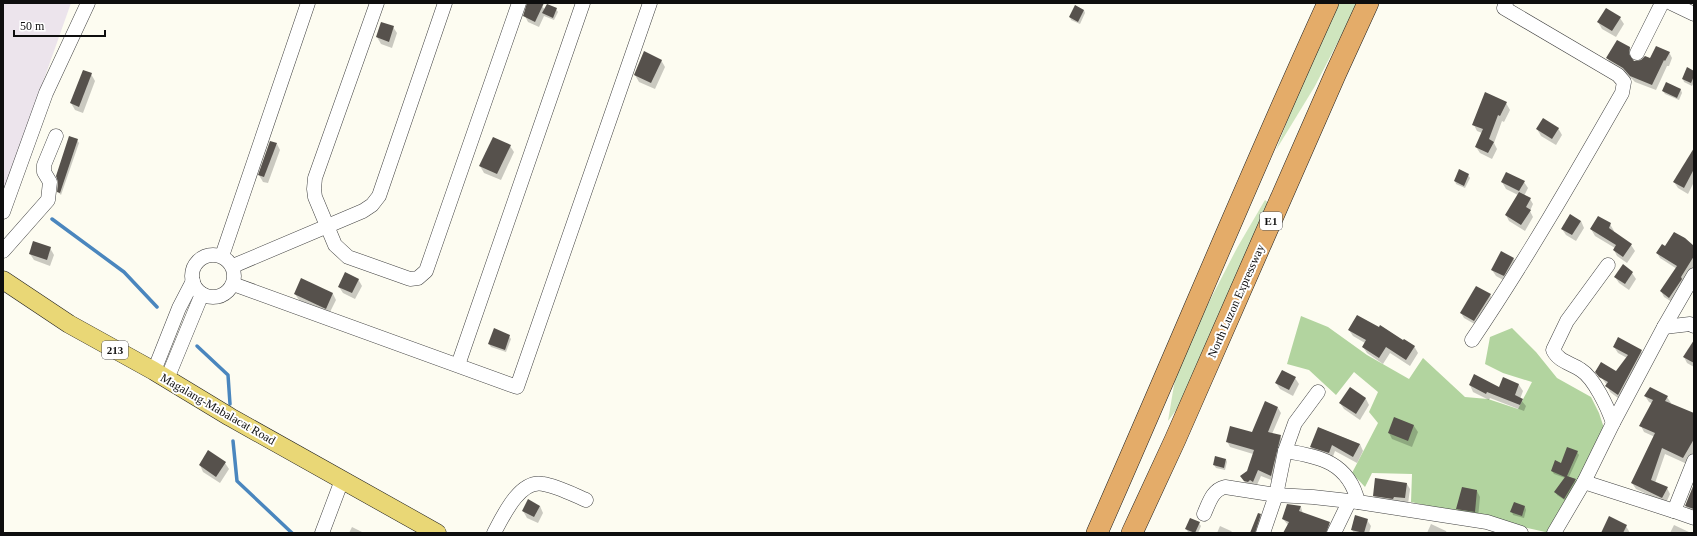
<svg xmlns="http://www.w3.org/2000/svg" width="1697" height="536" viewBox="0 0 1697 536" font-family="'Times New Roman',serif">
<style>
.industrial{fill:#ece4ec}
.green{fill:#cfe5be}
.forest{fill:#b2d49f}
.shadow{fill:#0003}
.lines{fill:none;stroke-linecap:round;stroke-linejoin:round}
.stream{stroke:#4a86be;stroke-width:3.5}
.building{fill:#56514c}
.minor-casing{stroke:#414141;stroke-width:15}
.major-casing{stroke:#1f1f1f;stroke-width:19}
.highway-casing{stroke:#1f1f1f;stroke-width:22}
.minor{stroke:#fff;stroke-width:14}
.major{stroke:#e9d776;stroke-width:18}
.highway{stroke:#e4ac69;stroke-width:21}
.labels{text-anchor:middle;stroke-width:4;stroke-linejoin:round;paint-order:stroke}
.shield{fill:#fff;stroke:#565656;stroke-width:1}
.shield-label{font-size:11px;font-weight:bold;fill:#0e0e0e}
.street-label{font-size:12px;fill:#0e0e0e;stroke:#fff}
</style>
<rect width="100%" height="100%" fill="#fdfcf1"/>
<!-- industrial -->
<polygon class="industrial" points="3,3 71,3 3,195"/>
<!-- green -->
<g class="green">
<polygon points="1336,3 1358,3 1315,86 1276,150 1314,52"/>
<polygon points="1265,200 1272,206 1183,401 1168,421 1176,373 1194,331 1237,248"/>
</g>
<!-- forest -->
<polygon class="forest" points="1301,316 1328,327 1367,355 1409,379 1423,358 1465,397 1488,399 1518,409 1532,382 1503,373 1485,364 1490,337 1512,328 1536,352 1557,378 1591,397 1599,413 1607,437 1550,533 1411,502 1412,474 1372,473 1365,487 1352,473 1378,423 1369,412 1378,392 1354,372 1336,395 1309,370 1287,364"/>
<!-- shadow -->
<g class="shadow">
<polygon points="528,3 536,3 542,6 545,10 556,9 558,12 554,20 544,16 539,27 528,22 525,16"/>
<polygon points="1084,10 1085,13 1080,24 1071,20 1070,17"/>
<polygon points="1620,18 1624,24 1616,37 1602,29 1598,22"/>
<polygon points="393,27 397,33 392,48 381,44 377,37"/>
<polygon points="1630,48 1633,54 1632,60 1633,62 1650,60 1669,52 1672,58 1669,66 1667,66 1656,90 1635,82 1627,74 1611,64 1607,58"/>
<polygon points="661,60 665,67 655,89 639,82 635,75"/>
<polygon points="1694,72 1694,82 1692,86 1684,82 1683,79"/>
<polygon points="91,74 95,81 83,113 75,110 71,103"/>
<polygon points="1667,84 1681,90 1682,93 1679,100 1665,94 1663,91"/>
<polygon points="1506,103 1510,110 1504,122 1502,121 1494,143 1497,149 1492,159 1480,153 1476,147 1482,133 1477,131 1474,125"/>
<polygon points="1558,128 1562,135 1556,145 1541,136 1537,129"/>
<polygon points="77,140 79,143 61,195 58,192"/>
<polygon points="277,144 280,150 268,183 263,182 259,175"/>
<polygon points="510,146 514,152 501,180 484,173 480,166"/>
<polygon points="1694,150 1694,182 1688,194 1678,188 1674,182"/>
<polygon points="1468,175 1470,178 1465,188 1456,184 1455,181"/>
<polygon points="1502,182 1524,182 1528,188 1524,196 1530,199 1533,204 1530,211 1533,217 1525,231 1509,221 1506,215 1518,195 1506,189"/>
<polygon points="1581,221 1584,228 1576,241 1566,235 1562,229"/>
<polygon points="1610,224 1614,231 1613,232 1631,245 1635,251 1627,263 1617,256 1614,250 1615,248 1595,236 1591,229"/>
<polygon points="1665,247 1694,247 1694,266 1672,302 1664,297 1661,291 1677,269 1660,258 1657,253"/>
<polygon points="50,248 54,255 50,266 34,260 30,254"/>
<polygon points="1514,259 1517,265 1507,282 1496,276 1492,270"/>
<polygon points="1632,273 1636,279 1629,290 1619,283 1615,277"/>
<polygon points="358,279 362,286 355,299 343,293 339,287"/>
<polygon points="295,294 333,294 336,300 329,314 299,300"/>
<polygon points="1490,295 1493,300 1478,326 1464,318 1461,313"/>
<polygon points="1349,330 1403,341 1414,346 1418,353 1410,366 1390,353 1383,364 1367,353 1363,347 1365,343 1353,336"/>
<polygon points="509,336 511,339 506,352 491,347 489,344"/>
<polygon points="1614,347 1641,351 1645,357 1622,401 1610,392 1607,385 1597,372 1616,372 1627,358 1618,353"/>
<polygon points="1694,348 1694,367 1687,363 1684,357"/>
<polygon points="1295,378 1299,384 1293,396 1280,389 1276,383"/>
<polygon points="1470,385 1500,388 1519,385 1523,391 1520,399 1526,406 1524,411 1490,398 1489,400 1473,392"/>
<polygon points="1350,388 1366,399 1369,405 1360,420 1344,409 1340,403"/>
<polygon points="1645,396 1667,397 1671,403 1670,404 1694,415 1694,451 1687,464 1665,454 1655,483 1667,488 1670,494 1666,503 1636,489 1632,483 1655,437 1644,432 1641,426 1653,404 1649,402"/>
<polygon points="1278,408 1281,413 1272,434 1280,436 1283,442 1274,481 1261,476 1256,487 1248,487 1241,476 1248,471 1253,454 1230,447 1227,441 1253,433"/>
<polygon points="1414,426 1418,432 1412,447 1392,439 1389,433"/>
<polygon points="1319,428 1360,444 1363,451 1357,463 1335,451 1332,459 1315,453 1311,447"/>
<polygon points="208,452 225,463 229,469 220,483 203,472 200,465"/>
<polygon points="1577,452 1579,455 1569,477 1575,480 1577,483 1566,501 1557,495 1556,492 1565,478 1554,474 1552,471"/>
<polygon points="1226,459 1227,462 1225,470 1216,468 1214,465"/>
<polygon points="1407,484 1410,489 1408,504 1377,501 1374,496"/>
<polygon points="1694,487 1694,514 1690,512 1686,506"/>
<polygon points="1477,491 1480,497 1478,518 1461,515 1457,508"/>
<polygon points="1514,504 1525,507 1526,510 1524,518 1513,515 1512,512"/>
<polygon points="1288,505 1301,507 1303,514 1329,523 1332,528 1330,533 1284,533 1288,525 1283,519"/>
<polygon points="540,506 543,513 538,523 527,518 523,511"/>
<polygon points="1260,515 1263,520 1259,533 1252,533"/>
<polygon points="1367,520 1371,526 1369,533 1354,533 1352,530"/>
<polygon points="1199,523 1201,526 1198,533 1188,532 1186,529"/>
<polygon points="1431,524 1446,531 1447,533 1427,533"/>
<polygon points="1674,525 1691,533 1670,533"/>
<polygon points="1220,526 1231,531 1233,533 1217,533"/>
<polygon points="1626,526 1630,533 1602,533"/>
<polygon points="352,527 364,533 349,533"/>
</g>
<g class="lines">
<!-- stream -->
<g class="stream">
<polyline points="52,219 124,272 157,307"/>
<polyline points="197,346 228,375 230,404"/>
<polyline points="233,441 237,481 292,533"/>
</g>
</g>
<!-- building -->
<g class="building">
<polygon points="527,3 544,3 535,22 523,16"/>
<polygon points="547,4 557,8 553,18 542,13"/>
<polygon points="1075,5 1084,10 1078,22 1069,17"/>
<polygon points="1606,8 1621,17 1612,31 1597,22"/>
<polygon points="381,22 394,26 389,42 376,37"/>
<polygon points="1617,40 1630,47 1629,54 1634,61 1641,60 1645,56 1650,58 1656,46 1670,52 1665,61 1664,60 1652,85 1630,76 1623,68 1606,58"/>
<polygon points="644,51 662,60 651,83 634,75"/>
<polygon points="1687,67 1694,71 1694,76 1691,83 1682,79"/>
<polygon points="83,70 92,73 79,107 70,103"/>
<polygon points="1666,82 1681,89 1677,98 1662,91"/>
<polygon points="1485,92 1507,102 1500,116 1498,115 1489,139 1494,142 1488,153 1475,147 1483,129 1472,125"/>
<polygon points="1543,118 1559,128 1552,139 1536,129"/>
<polygon points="69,136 78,139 60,193 57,192 58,182 56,176"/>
<polygon points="493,137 511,145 497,174 479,166"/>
<polygon points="270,141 277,143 264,177 258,175"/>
<polygon points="1694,148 1694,169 1684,188 1673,182"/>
<polygon points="1459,169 1469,174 1464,186 1454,181"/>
<polygon points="1506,172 1525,181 1519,191 1501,182"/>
<polygon points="1519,192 1531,198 1526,207 1531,210 1521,225 1505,215"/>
<polygon points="1570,214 1581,221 1572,235 1561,229"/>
<polygon points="1598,216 1611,223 1609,228 1632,244 1623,257 1613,250 1616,245 1590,229"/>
<polygon points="1674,232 1685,238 1694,246 1694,256 1681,277 1682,279 1669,298 1660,291 1677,266 1656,253 1662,244 1665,246"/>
<polygon points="33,241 51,247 47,260 29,254"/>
<polygon points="1501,251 1514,258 1504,276 1491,270"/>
<polygon points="1623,264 1633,272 1625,284 1614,277"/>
<polygon points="345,272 359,279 352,293 338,287"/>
<polygon points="301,278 333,293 326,309 294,294"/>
<polygon points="1476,286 1491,294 1474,321 1460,313"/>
<polygon points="1357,315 1379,327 1380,325 1403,340 1404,339 1415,346 1406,360 1386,347 1379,358 1362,347 1366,340 1348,330"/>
<polygon points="494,328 510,335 505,350 488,344"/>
<polygon points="1618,337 1642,350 1618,395 1605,386 1608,382 1599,377 1595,372 1601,362 1616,371 1628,355 1613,347"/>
<polygon points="1694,340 1694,363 1683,357"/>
<polygon points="1282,370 1296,377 1289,390 1275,383"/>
<polygon points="1474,374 1499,387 1503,377 1519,384 1515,395 1523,399 1520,405 1487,392 1486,394 1469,385"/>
<polygon points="1350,387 1366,398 1356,414 1339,403"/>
<polygon points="1650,387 1668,396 1665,401 1694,413 1694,439 1683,458 1662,448 1651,480 1668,487 1662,498 1631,483 1655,433 1639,426 1653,400 1644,396"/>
<polygon points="1265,401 1278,407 1268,432 1281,435 1271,476 1258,470 1253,482 1250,480 1248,482 1244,481 1240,476 1247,471 1254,450 1226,442 1230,426 1252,432"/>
<polygon points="1394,417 1414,425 1408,441 1388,433"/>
<polygon points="1318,427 1360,444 1353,457 1332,445 1329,453 1310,447"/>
<polygon points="1567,447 1578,451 1567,476 1576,479 1564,499 1554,492 1565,477 1551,471 1555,460 1561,463"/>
<polygon points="208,450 226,462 216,477 199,465"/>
<polygon points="1215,456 1226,459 1224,468 1213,465"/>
<polygon points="1375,478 1407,483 1405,498 1394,497 1393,499 1373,496"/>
<polygon points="1694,484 1694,509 1685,506"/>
<polygon points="1462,487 1477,490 1475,512 1456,509"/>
<polygon points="528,499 540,506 534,517 522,511"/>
<polygon points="1514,502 1525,506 1522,516 1510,512"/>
<polygon points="1287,504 1301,506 1299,511 1330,522 1326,533 1283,533 1289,522 1282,519"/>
<polygon points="1258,513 1261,514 1255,533 1250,533"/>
<polygon points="1355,515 1368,519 1364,533 1351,530"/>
<polygon points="1609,516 1627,525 1623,533 1601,533"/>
<polygon points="1190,518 1200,522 1195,533 1185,529"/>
</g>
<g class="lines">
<!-- minor casing -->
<g class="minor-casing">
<g id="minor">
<polyline points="377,3 315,178 314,189 315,197 335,245 348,257 410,279 418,278 426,271 519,3"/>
<polyline points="1671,3 1694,14"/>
<polyline points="1637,53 1662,3"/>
<polyline points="3,212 46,93 88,3"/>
<polyline points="3,251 48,200 50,182 44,172 44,165 56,136"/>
<circle cx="213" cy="276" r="21"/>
<polyline points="222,256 308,3"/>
<path d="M1608,265l-41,56 -14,29c6,12 18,13 28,20 13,8 27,38 32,53"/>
<polyline points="233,266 363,211 372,205 379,196 445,3"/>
<polyline points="233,284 517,387 650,3"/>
<polyline points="1664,327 1690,324 1694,326"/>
<path d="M1472,340c54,-80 102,-163 150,-247l2,-11 -6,-7 -114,-67 2,-5"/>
<polyline points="458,365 583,3"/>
<polyline points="154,371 179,308 193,281"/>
<polyline points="167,379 202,294"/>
<path d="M1318,392l-23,31 -10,28c35,5 64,12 73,51"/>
<polyline points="1694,461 1674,511 1694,518"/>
<polyline points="1584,482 1674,511"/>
<path d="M1204,514c5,-11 8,-24 21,-27l51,8 37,2 45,5 129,20 34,11"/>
<polyline points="322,533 342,480"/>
<path d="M494,533c9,-17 26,-54 49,-49 14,2 29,10 43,16"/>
<polyline points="1263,533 1276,495 1285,451"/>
<polyline points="1334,533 1349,502"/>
<polyline points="1554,533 1584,482 1613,423 1664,327 1694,275"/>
</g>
</g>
<!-- major casing -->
<g class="major-casing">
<polyline id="major" points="3,280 69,324 154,371 230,417 437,533"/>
</g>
<!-- highway casing -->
<g class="highway-casing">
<g id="highway">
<path d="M1097,533c78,-176 151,-355 231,-530"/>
<polyline points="1132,533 1175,440 1335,75 1368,3"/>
</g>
</g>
<!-- minor -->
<use href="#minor" class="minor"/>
<!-- major -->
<use href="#major" class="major"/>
<!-- highway -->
<use href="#highway" class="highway"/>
</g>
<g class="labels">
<!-- shield labels -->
<g class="shield">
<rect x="1260" y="212" width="22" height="18" rx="3"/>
<rect x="102" y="341" width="26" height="18" rx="3"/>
</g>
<g class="shield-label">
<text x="1271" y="225">E1</text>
<text x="115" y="354">213</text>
</g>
<!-- street labels -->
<g class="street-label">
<text transform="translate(1236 301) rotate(-66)" y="4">North Luzon Expressway</text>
<text transform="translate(218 409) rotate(30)" y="4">Magalang-Mabalacat Road</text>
</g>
</g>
<!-- border -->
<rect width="1697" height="536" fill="none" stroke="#0e0e0e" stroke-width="8"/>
<!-- scale -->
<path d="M14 30v6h91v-6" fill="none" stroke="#0e0e0e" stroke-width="2"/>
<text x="20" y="30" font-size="12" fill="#0e0e0e" stroke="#ffffff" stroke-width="3" paint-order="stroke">50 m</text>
</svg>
